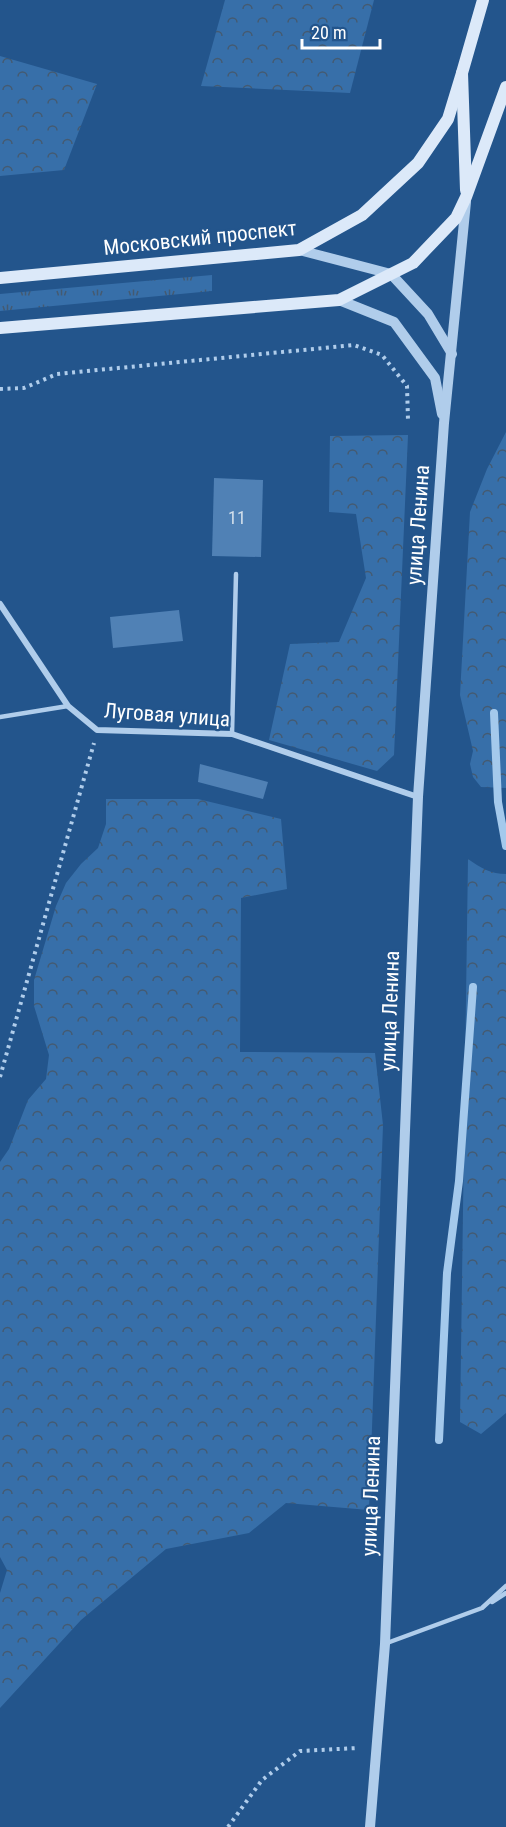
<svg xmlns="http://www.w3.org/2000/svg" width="506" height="1827" viewBox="0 0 506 1827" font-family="'Roboto Condensed',sans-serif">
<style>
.grass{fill:url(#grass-tufts)}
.forest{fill:url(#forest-crowns)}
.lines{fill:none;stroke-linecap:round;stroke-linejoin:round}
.stream{stroke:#a4c9ec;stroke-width:8}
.building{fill:#5081b5}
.path{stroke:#b0cdeb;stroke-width:4;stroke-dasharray:3 4.5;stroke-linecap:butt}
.service{stroke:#b0cdeb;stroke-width:4.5}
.minor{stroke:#b0cdeb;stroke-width:6}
.tertiary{stroke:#b0cdeb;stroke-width:10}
.secondary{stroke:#dce9f9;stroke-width:12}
.labels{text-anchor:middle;stroke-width:4.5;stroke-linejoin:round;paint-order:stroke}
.number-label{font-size:18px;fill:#d3e0ec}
.street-label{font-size:21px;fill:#fff;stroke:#23558c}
</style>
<defs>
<pattern id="grass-tufts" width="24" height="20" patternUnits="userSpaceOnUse" patternTransform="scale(1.5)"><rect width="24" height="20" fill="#376fa9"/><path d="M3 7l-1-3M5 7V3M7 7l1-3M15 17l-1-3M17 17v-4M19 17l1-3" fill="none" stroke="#445a71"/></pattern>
<pattern id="forest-crowns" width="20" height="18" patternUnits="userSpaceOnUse" patternTransform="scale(1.5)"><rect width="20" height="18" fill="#376fa9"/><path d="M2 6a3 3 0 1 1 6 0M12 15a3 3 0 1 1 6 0" fill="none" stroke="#445a71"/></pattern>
</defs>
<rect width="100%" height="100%" fill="#23558c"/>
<!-- grass -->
<polygon class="grass" points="212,275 212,291 0,311 0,294"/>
<!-- forest -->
<g class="forest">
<polygon points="225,0 374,0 350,93 201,86"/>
<polygon points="0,56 97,84 64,170 0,176"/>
<polygon points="506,432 506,788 481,787 473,777 470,764 473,751 460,695 470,512 487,469"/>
<polygon points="408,435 394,755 377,771 269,740 290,644 339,642 366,578 356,514 329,512 330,436"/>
<polygon points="106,799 198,799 281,819 287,889 241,898 240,1052 375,1053 383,1125 369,1510 286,1503 249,1533 166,1549 81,1620 0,1708 0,1593 7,1570 0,1557 0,1162 9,1149 28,1100 46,1079 49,1055 34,1006 34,980 56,906 66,883 81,864 98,848 106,824"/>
<path d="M468,859c13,9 23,15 38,15v539l-25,21 -21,-12z"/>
</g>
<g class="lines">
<!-- stream -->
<g class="stream">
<polyline points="494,713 498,802 506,846"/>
<polyline points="439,1440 447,1273 459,1181 473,987"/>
</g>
</g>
<!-- building -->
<g class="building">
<polygon points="214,478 263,480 261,557 212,556"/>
<polygon points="179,610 183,641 113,648 110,617"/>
<polygon points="200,764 268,782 263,799 198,782"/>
</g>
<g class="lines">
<!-- path -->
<g class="path">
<polyline points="0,389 24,388 57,374 354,345 382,355 407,386 408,420"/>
<polyline points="0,1077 94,743"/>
<polyline points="228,1827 262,1780 300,1751 358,1748"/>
</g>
<!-- service -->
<g class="service">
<polyline points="0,717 68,706"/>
<polyline points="232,734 236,574"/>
<polyline points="492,1602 506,1593"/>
<polyline points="387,1643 482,1608 506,1586"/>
</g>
<!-- minor -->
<polyline class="minor" points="0,604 68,706 97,730 232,734 418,797"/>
<!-- tertiary -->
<g class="tertiary">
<polyline points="299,250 391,274 428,314 452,354"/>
<polyline points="339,300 394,322 435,378 442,414"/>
<polyline points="370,1827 385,1644 418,797 444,423 466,202"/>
</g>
<!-- secondary -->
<g class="secondary">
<polyline points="466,190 462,73 483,0"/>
<polyline points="0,278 299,250 362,215 418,163 448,119 462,73"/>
<polyline points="0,328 339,300 413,263 456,218 466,197 506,87"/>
</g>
</g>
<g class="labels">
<!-- number labels -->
<g class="number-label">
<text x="237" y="524">11</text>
</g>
<!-- street labels -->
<g class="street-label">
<text transform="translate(200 238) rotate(-6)" y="7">Московский проспект</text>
<text transform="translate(418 525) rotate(-86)" y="7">улица Ленина</text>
<text transform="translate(167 715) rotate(4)" y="7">Луговая улица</text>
<text transform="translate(390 1011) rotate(-88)" y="7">улица Ленина</text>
<text transform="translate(371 1496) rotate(-88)" y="7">улица Ленина</text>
</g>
</g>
<!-- scale -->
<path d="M302 39v9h78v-9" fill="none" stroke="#ffffff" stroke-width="3"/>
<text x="311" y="39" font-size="18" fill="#ffffff" stroke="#23558c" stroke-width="4.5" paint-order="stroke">20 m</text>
</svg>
